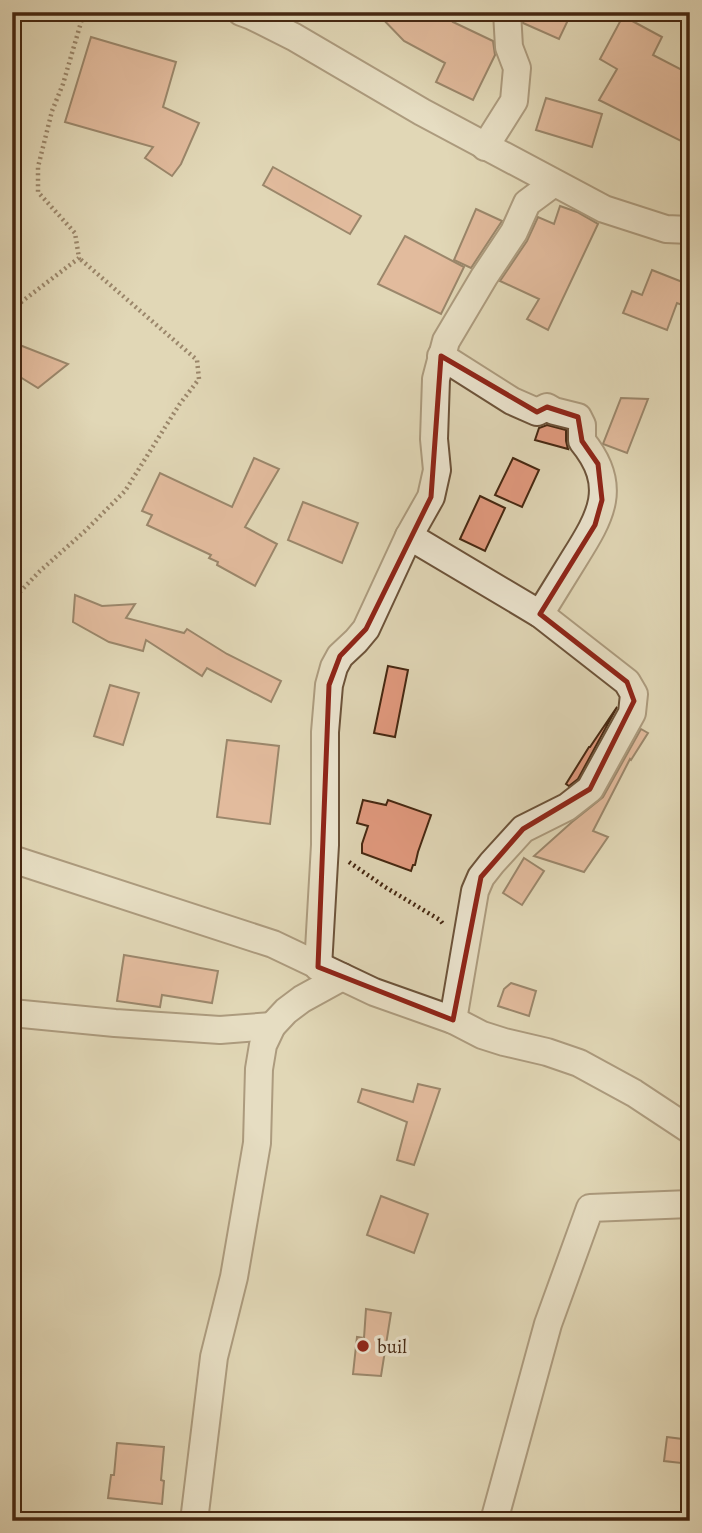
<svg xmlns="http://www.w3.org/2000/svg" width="702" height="1533" viewBox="0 0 702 1533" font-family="Alegreya,serif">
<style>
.building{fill:#e29a7f;stroke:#452711;stroke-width:2}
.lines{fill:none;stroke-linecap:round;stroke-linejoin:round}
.street-casing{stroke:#6c533a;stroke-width:30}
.path{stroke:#452711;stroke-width:4.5;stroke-dasharray:2 3.5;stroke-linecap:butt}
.street{stroke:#ece5d0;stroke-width:26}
.marked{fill:none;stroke:#8f2418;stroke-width:5;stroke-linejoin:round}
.poi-dot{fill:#8f2418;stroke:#ece5d0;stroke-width:2.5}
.labels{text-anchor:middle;stroke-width:7;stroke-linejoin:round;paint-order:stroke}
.poi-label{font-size:19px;fill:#452711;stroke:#ece5d0;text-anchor:start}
</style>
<rect width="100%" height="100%" fill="#e1d7b7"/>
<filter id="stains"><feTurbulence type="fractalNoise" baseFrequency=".00286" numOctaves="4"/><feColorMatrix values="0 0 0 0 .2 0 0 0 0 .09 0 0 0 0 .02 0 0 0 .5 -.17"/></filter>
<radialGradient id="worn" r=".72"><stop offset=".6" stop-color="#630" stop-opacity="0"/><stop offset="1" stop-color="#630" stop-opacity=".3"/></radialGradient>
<!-- building -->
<g class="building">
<polygon points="376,12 459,12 453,22 493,41 495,55 473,100 436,82 445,63 404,41"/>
<polygon points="523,12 557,12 569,18 559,39 523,23"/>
<polygon points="623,16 662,37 653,55 690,74 690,131 685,143 599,100 617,69 600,59"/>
<polygon points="91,37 176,62 163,107 199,123 181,164 172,176 145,158 153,147 65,122"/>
<polygon points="546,98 602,114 592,147 536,130"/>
<polygon points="273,167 361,216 350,234 263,185"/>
<polygon points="560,206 577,212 598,224 548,330 527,319 539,299 500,281 527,241 538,217 554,224"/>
<polygon points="476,209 502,221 471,268 454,260"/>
<polygon points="405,236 464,267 441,314 378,284"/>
<polygon points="652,270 690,285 690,308 677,303 667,330 623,313 632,291 642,295"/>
<polygon points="12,342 68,364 38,388 12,372"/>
<polygon points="621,398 648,399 627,453 603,444"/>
<polygon points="547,425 566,430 566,441 568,449 535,440 539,428"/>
<polygon points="254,458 279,469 245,527 277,544 255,586 217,565 218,562 209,558 211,555 147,525 152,515 142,511 160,473 232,507"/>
<polygon points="513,458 539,470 522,507 495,495"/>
<polygon points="480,496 505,508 485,551 460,539"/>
<polygon points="303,502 358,523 342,563 288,540"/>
<polygon points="75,595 102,606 135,604 126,618 184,633 187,629 227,654 281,681 271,702 207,668 202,676 146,640 143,651 109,642 73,622"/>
<polygon points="388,666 408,670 395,737 374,733"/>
<polygon points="110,685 139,693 123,745 94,736"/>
<polygon points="617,707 578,779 569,786 566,784 589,747 590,747"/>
<polygon points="641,729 648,733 631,760 630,759 593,831 608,837 584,872 534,856 572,822 603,797"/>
<polygon points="227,740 279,746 270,824 217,817"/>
<polygon points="363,800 386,805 388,800 431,815 418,852 415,865 413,865 411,871 362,853 362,844 368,826 357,823"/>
<polygon points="524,858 544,871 522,905 503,893"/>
<polygon points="124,955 218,971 212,1003 162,995 160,1007 117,1001"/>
<polygon points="511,983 536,991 529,1016 498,1006 504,989"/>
<polygon points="418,1084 440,1089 414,1165 397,1160 407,1122 358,1102 362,1089 413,1102"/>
<polygon points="381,1196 428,1214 414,1253 367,1235"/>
<polygon points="366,1309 391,1313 381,1376 353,1374 357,1337 364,1338"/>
<polygon points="667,1437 690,1440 690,1464 664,1461"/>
<polygon points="117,1443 164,1447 161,1480 164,1481 162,1504 108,1498 111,1475 114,1475"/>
</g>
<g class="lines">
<!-- street casing -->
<g class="street-casing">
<g id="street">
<polyline points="241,12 252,16 294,37 422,112 604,209 666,229 690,230"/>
<polyline points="485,147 514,101 517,68 509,47 507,12"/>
<path d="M441,356l71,45 25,11 10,-5 7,4 24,6 4,8v16c37,45 19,75 -8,118 -11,18 -23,37 -34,55"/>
<polyline points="409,536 540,614 627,682 634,694 632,713 590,789 567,807 523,829 492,863 481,877 475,891 453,1020"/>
<polyline points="12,859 273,944 374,992 453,1020 482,1035 504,1042 547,1052 579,1063 634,1093 690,1130"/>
<polyline points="318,967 325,845 325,732 329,685 334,667 340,656 356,641 366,629 409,536 431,497 437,470 434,439 436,379 446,341 484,277 514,232 527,203 554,183"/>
<polyline points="12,1013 115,1023 220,1030 272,1026"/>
<polyline points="194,1521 214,1357 234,1277 257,1143 259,1069 263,1045 272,1026 286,1011 302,999 342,977"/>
<polyline points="494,1521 548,1324 590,1208 690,1204"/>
</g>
</g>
<!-- path -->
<g class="path">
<polyline points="12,309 79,258 75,233 38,192 38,167 52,111 63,84 84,12"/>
<polyline points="12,600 40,571 85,531 125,491 179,405 199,379 197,360 79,258"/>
<polyline points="349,862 385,887 440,920 443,924"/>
</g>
<!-- street -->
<use href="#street" class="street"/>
</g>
<!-- marked area -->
<path d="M0 0H702V1533H0ZM441,356l96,56 10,-5 31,10 4,24 16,23 4,36 -7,25 -55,89 87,68 7,19 -44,88 -67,40 -42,48 -28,143 -135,-53 11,-282 11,-29 26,-27 65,-132z" fill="#e1d7b7" fill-opacity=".55" fill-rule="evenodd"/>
<path class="marked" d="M441,356l96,56 10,-5 31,10 4,24 16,23 4,36 -7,25 -55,89 87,68 7,19 -44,88 -67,40 -42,48 -28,143 -135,-53 11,-282 11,-29 26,-27 65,-132z"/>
<!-- markers -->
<circle class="poi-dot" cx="363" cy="1346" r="7"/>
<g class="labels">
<!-- poi labels -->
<g class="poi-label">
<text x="377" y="1353">buil</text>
</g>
</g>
<!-- margin -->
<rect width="702" height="1533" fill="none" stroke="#e1d7b7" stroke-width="42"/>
<rect x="14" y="14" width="674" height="1505" fill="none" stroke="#452711" stroke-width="3.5"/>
<rect x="21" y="21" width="660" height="1491" fill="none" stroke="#452711" stroke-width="2"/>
<rect width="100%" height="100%" filter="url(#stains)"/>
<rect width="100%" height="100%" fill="url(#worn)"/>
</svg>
